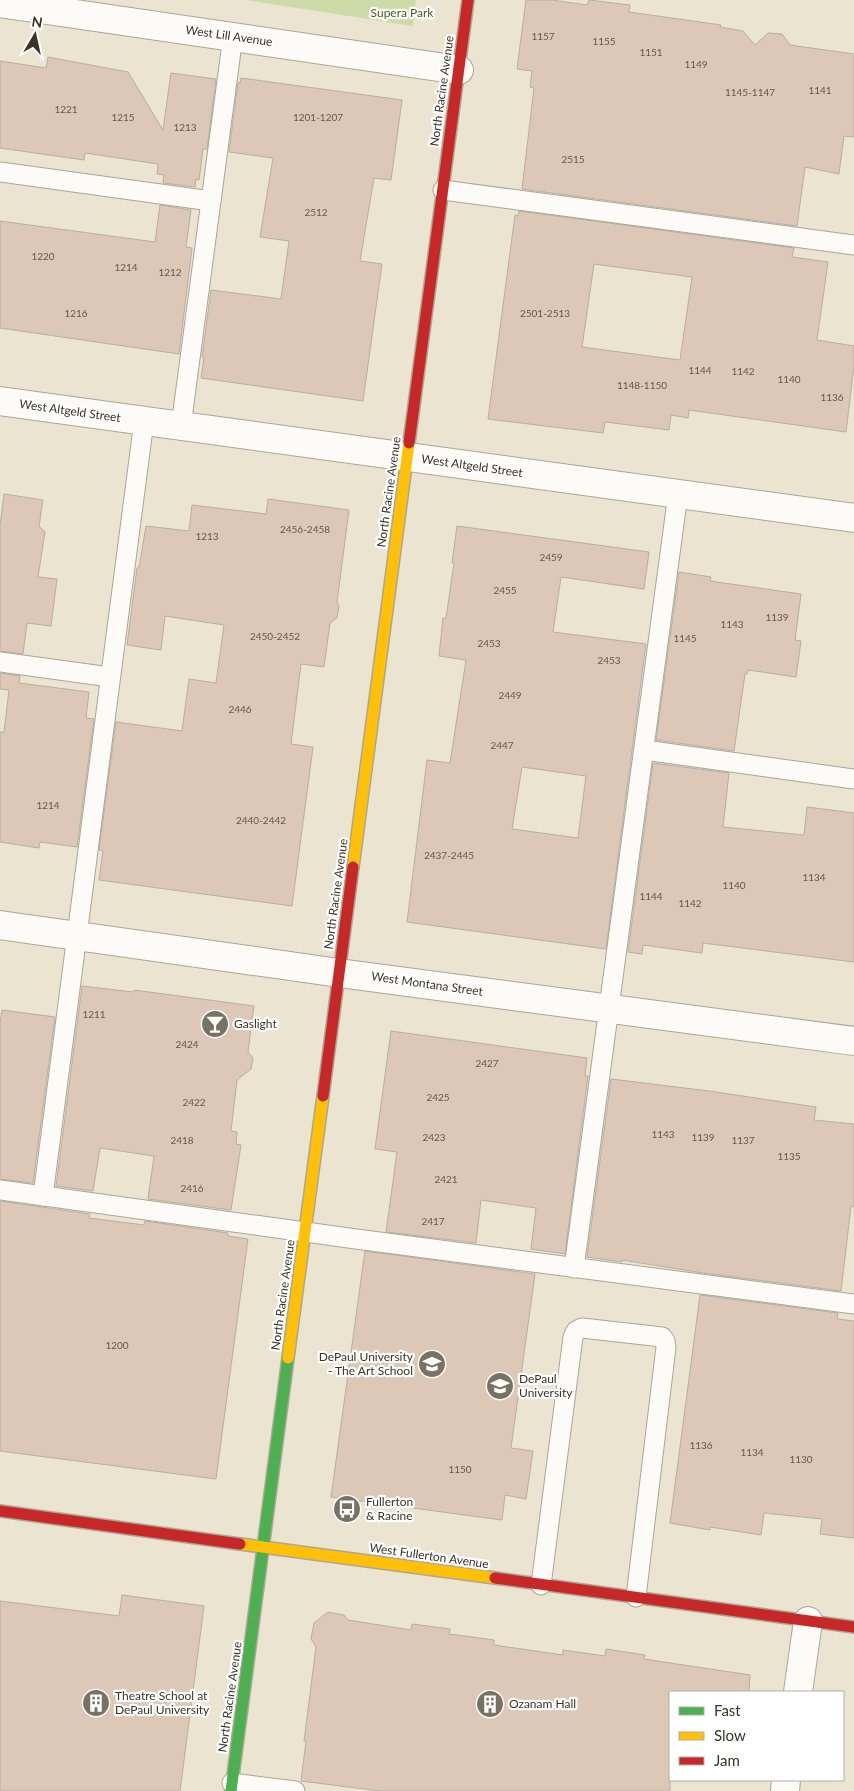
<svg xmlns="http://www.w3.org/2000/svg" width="854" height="1791" viewBox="0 0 854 1791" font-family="Lato,sans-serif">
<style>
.green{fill:#cddba8}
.building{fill:#ddc8b7;stroke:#b7aea2;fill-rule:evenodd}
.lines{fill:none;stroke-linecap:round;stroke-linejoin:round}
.lane-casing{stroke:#aba697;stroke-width:21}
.street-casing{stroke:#aba697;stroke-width:30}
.fast-casing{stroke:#aba697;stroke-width:14}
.slow-casing{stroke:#aba697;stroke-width:14}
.jam-casing{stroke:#aba697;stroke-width:14}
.lane{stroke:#fcfbf8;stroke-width:19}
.street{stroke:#fcfbf8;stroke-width:28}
.fast{stroke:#4caf50;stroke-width:11}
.slow{stroke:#ffc107;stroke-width:11}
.jam{stroke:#c62828;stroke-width:11}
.labels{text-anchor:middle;stroke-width:4.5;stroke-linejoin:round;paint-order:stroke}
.number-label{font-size:10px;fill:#62594a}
.park-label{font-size:12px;fill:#475e1d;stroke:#fff}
.street-label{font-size:12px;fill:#393426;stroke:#fff}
.poi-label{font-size:12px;fill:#393426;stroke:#fff;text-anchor:start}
</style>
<rect width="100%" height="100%" fill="#eae4d0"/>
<!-- green -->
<polygon class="green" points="246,0 416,0 413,26"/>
<!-- building -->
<g class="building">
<polygon points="526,0 552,0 587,5 589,0 630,5 629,12 721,25 720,27 743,31 755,45 768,33 782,34 790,45 854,54 854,137 844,136 839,174 805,167 797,226 522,189 534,88 530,87 532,71 517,69"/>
<polygon points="48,57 128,72 163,130 171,73 216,79 207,149 203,149 199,180 196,179 195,187 163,183 164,175 157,174 158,164 85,153 84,160 0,148 0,61 46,68"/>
<polygon points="241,78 402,100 391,180 374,178 360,261 382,264 363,401 201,378 204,358 202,357 211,290 281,299 289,241 260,237 273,158 229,152 238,83 240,83"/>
<polygon points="160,205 191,210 186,247 192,248 179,354 0,328 0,221 155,242"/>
<path d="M519,211l275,37 -2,9 36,5 -11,78 37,6v20l-8,66 -157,-22 -1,8 -17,-3 -2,15 -64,-8 -2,11 -115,-14 27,-204 3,1zM594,264l98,13 -12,83 -98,-13z"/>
<polygon points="4,494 43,500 39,526 45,532 38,577 57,579 51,626 27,623 23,654 0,651 0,526"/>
<polygon points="268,499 349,510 337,602 339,606 337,618 330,623 324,667 301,664 291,744 313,747 292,906 99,880 103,851 99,850 116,722 182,731 189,679 216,683 224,625 165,616 161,650 127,645 137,568 139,568 146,526 189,531 192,505 266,514"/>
<path d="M457,526l192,26 -5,37 -83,-12 -8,55 93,12 -40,305 -199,-27 20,-162 23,3 16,-103 -27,-4 4,-38h3l8,-55h-2zM522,767l64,9 -8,62 -66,-9z"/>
<polygon points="679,572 711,577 710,581 801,594 795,640 801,641 796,677 748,670 747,674 745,674 734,751 656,740"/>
<polygon points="0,673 20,676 19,683 89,692 86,718 94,719 77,847 40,842 39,848 0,842 0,732 4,732 9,690 0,689"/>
<polygon points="653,763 729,773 723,827 804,835 807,807 854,813 854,962 703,943 702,953 643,945 642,954 628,952"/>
<polygon points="82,986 133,992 134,990 254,1006 248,1052 253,1058 251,1069 237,1080 231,1131 237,1132 236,1144 241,1145 231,1210 148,1199 154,1156 100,1148 93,1191 56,1186"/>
<polygon points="2,1010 55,1017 33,1183 0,1179 0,1024"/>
<polygon points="391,1031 587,1058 585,1076 588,1076 565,1254 531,1249 536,1208 481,1200 476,1243 386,1232 397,1152 375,1149"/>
<polygon points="611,1079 709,1091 816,1107 814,1120 854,1124 854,1207 851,1206 841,1291 703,1273 622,1260 622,1262 587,1257"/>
<polygon points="0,1201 90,1214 89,1218 144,1225 145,1221 228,1233 228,1236 248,1239 216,1479 0,1451"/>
<polygon points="365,1251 535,1274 511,1448 533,1451 526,1499 505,1495 502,1520 331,1497"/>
<polygon points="700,1295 838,1313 837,1319 854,1321 854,1538 820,1534 822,1519 764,1513 761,1535 710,1527 710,1530 670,1523"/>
<polygon points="122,1595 204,1606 180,1791 0,1791 0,1601 119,1616"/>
<polygon points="328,1612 344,1615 348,1620 411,1630 412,1624 450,1629 449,1634 494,1640 494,1645 563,1655 563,1650 605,1656 606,1649 645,1655 644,1659 750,1675 749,1692 670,1692 670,1791 380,1791 301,1781 306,1741 304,1741 316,1647 311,1639 314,1623"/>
</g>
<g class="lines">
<!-- lane casing -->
<g class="lane-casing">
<g id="lane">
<polyline points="0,172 211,201"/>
<polyline points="443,190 854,245"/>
<polyline points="181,426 233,36"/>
<polyline points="0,662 110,677"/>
<polyline points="644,750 854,779"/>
<polyline points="0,1190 356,1239 854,1304"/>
<polyline points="43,1196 144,421"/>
<polyline points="574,1268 678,494"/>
<polyline points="541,1585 573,1337 576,1331 582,1328 662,1337 665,1341 666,1347 636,1597"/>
<polyline points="232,1783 295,1791"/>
</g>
</g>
<!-- street casing -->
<g class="street-casing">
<g id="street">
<polyline points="0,3 459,70"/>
<polyline points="0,401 854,518"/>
<polyline points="0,925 339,973 854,1041"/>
<polyline points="798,1692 808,1621"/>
<polyline points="785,1791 786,1780"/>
</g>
</g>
<!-- fast casing -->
<g class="fast-casing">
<polyline id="fast" points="231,1791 288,1358"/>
</g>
<!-- slow casing -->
<g class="slow-casing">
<g id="slow">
<polyline points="353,867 409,443"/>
<polyline points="288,1358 323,1096"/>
<polyline points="240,1544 495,1578"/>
</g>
</g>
<!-- jam casing -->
<g class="jam-casing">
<g id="jam">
<polyline points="409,443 468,0"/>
<polyline points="323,1096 353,867"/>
<polyline points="0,1511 240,1544"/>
<polyline points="495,1578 854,1627"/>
</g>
</g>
<!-- lane -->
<use href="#lane" class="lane"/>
<!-- street -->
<use href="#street" class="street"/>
<!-- fast -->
<use href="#fast" class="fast"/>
<!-- slow -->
<use href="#slow" class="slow"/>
<!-- jam -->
<use href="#jam" class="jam"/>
</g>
<!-- icons -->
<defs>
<g id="bar-disc" transform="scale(1.4375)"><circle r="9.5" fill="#777262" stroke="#fff"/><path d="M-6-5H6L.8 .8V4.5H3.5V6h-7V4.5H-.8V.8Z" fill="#fff"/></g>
<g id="university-disc" transform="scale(1.4375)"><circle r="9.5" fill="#777262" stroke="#fff"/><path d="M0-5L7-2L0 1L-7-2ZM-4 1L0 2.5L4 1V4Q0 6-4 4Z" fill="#fff"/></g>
<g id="bus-disc" transform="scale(1.4375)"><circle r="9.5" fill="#777262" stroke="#fff"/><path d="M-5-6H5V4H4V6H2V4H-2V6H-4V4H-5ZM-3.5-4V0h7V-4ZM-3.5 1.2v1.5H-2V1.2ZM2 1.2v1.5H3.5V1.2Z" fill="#fff"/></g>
<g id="building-disc" transform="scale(1.4375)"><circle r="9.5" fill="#777262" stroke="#fff"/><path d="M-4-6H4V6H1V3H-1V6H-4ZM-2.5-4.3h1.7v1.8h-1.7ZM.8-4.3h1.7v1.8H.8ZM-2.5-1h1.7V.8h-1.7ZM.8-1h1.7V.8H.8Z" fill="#fff"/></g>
</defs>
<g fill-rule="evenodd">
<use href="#bar-disc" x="215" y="1024"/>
<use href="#university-disc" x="432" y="1364"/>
<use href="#university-disc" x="500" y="1386"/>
<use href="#bus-disc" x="347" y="1509"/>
<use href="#building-disc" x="96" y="1703"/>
<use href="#building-disc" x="490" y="1704"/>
</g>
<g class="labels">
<!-- number labels -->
<g class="number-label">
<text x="543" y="40">1157</text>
<text x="604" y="45">1155</text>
<text x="651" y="56">1151</text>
<text x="696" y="68">1149</text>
<text x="820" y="94">1141</text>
<text x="750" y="96">1145-1147</text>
<text x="66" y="113">1221</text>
<text x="123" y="121">1215</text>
<text x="318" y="121">1201-1207</text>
<text x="185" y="131">1213</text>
<text x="573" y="163">2515</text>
<text x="316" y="216">2512</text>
<text x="43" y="260">1220</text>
<text x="126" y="271">1214</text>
<text x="170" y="276">1212</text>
<text x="76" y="317">1216</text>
<text x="545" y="317">2501-2513</text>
<text x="700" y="374">1144</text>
<text x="743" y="375">1142</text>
<text x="789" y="383">1140</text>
<text x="642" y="389">1148-1150</text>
<text x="832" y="401">1136</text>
<text x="305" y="533">2456-2458</text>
<text x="207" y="540">1213</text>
<text x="551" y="561">2459</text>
<text x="505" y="594">2455</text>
<text x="777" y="621">1139</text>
<text x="732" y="628">1143</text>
<text x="275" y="640">2450-2452</text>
<text x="685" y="642">1145</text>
<text x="489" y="647">2453</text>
<text x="609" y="664">2453</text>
<text x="510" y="699">2449</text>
<text x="240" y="713">2446</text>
<text x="502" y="749">2447</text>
<text x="48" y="809">1214</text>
<text x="261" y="824">2440-2442</text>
<text x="449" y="859">2437-2445</text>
<text x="814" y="881">1134</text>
<text x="734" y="889">1140</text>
<text x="651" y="900">1144</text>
<text x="690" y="907">1142</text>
<text x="94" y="1018">1211</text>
<text x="187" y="1048">2424</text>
<text x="487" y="1067">2427</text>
<text x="438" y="1101">2425</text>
<text x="194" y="1106">2422</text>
<text x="663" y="1138">1143</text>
<text x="434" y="1141">2423</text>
<text x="703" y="1141">1139</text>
<text x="182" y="1144">2418</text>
<text x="743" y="1144">1137</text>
<text x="789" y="1160">1135</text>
<text x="446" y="1183">2421</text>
<text x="192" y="1192">2416</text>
<text x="433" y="1225">2417</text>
<text x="117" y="1349">1200</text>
<text x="701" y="1449">1136</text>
<text x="752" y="1456">1134</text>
<text x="801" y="1463">1130</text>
<text x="460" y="1473">1150</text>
</g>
<!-- park labels -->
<g class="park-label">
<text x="402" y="17">Supera Park</text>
</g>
<!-- street labels -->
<g class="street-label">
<text transform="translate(229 36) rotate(8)" y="4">West Lill Avenue</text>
<text transform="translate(442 91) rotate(-82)" y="4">North Racine Avenue</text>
<text transform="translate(70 411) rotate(8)" y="4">West Altgeld Street</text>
<text transform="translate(472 466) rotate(8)" y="4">West Altgeld Street</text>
<text transform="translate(389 492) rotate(-82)" y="4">North Racine Avenue</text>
<text transform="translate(336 894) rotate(-82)" y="4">North Racine Avenue</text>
<text transform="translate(427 984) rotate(8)" y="4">West Montana Street</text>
<text transform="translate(283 1295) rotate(-82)" y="4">North Racine Avenue</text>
<text transform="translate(429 1556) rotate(8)" y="4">West Fullerton Avenue</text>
<text transform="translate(230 1697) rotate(-82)" y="4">North Racine Avenue</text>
</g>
<!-- poi labels -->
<g class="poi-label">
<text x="234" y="1028">Gaslight</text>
<text x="413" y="1361" text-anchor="end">DePaul University<tspan x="413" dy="14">- The Art School</tspan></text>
<text x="519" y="1383">DePaul<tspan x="519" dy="14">University</tspan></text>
<text x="366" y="1506">Fullerton<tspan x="366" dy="14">&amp; Racine</tspan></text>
<text x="115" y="1700">Theatre School at<tspan x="115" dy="14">DePaul University</tspan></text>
<text x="509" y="1708">Ozanam Hall</text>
</g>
</g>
<!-- legend -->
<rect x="669" y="1691" width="175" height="90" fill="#ffffff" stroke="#b0aea8"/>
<rect x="679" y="1707" width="25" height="8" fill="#4caf50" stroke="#b0aea8"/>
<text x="714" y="1716" font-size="15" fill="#393426">Fast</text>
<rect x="679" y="1732" width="25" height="8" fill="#ffc107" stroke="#b0aea8"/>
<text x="714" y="1741" font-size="15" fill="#393426">Slow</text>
<rect x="679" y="1757" width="25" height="8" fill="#c62828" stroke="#b0aea8"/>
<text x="714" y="1766" font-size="15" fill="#393426">Jam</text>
<!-- north arrow -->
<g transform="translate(35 35) rotate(9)" stroke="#ffffff" stroke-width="4" paint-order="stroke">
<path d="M0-4L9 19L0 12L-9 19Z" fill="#393426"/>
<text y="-8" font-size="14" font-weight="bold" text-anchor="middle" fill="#393426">N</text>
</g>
</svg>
